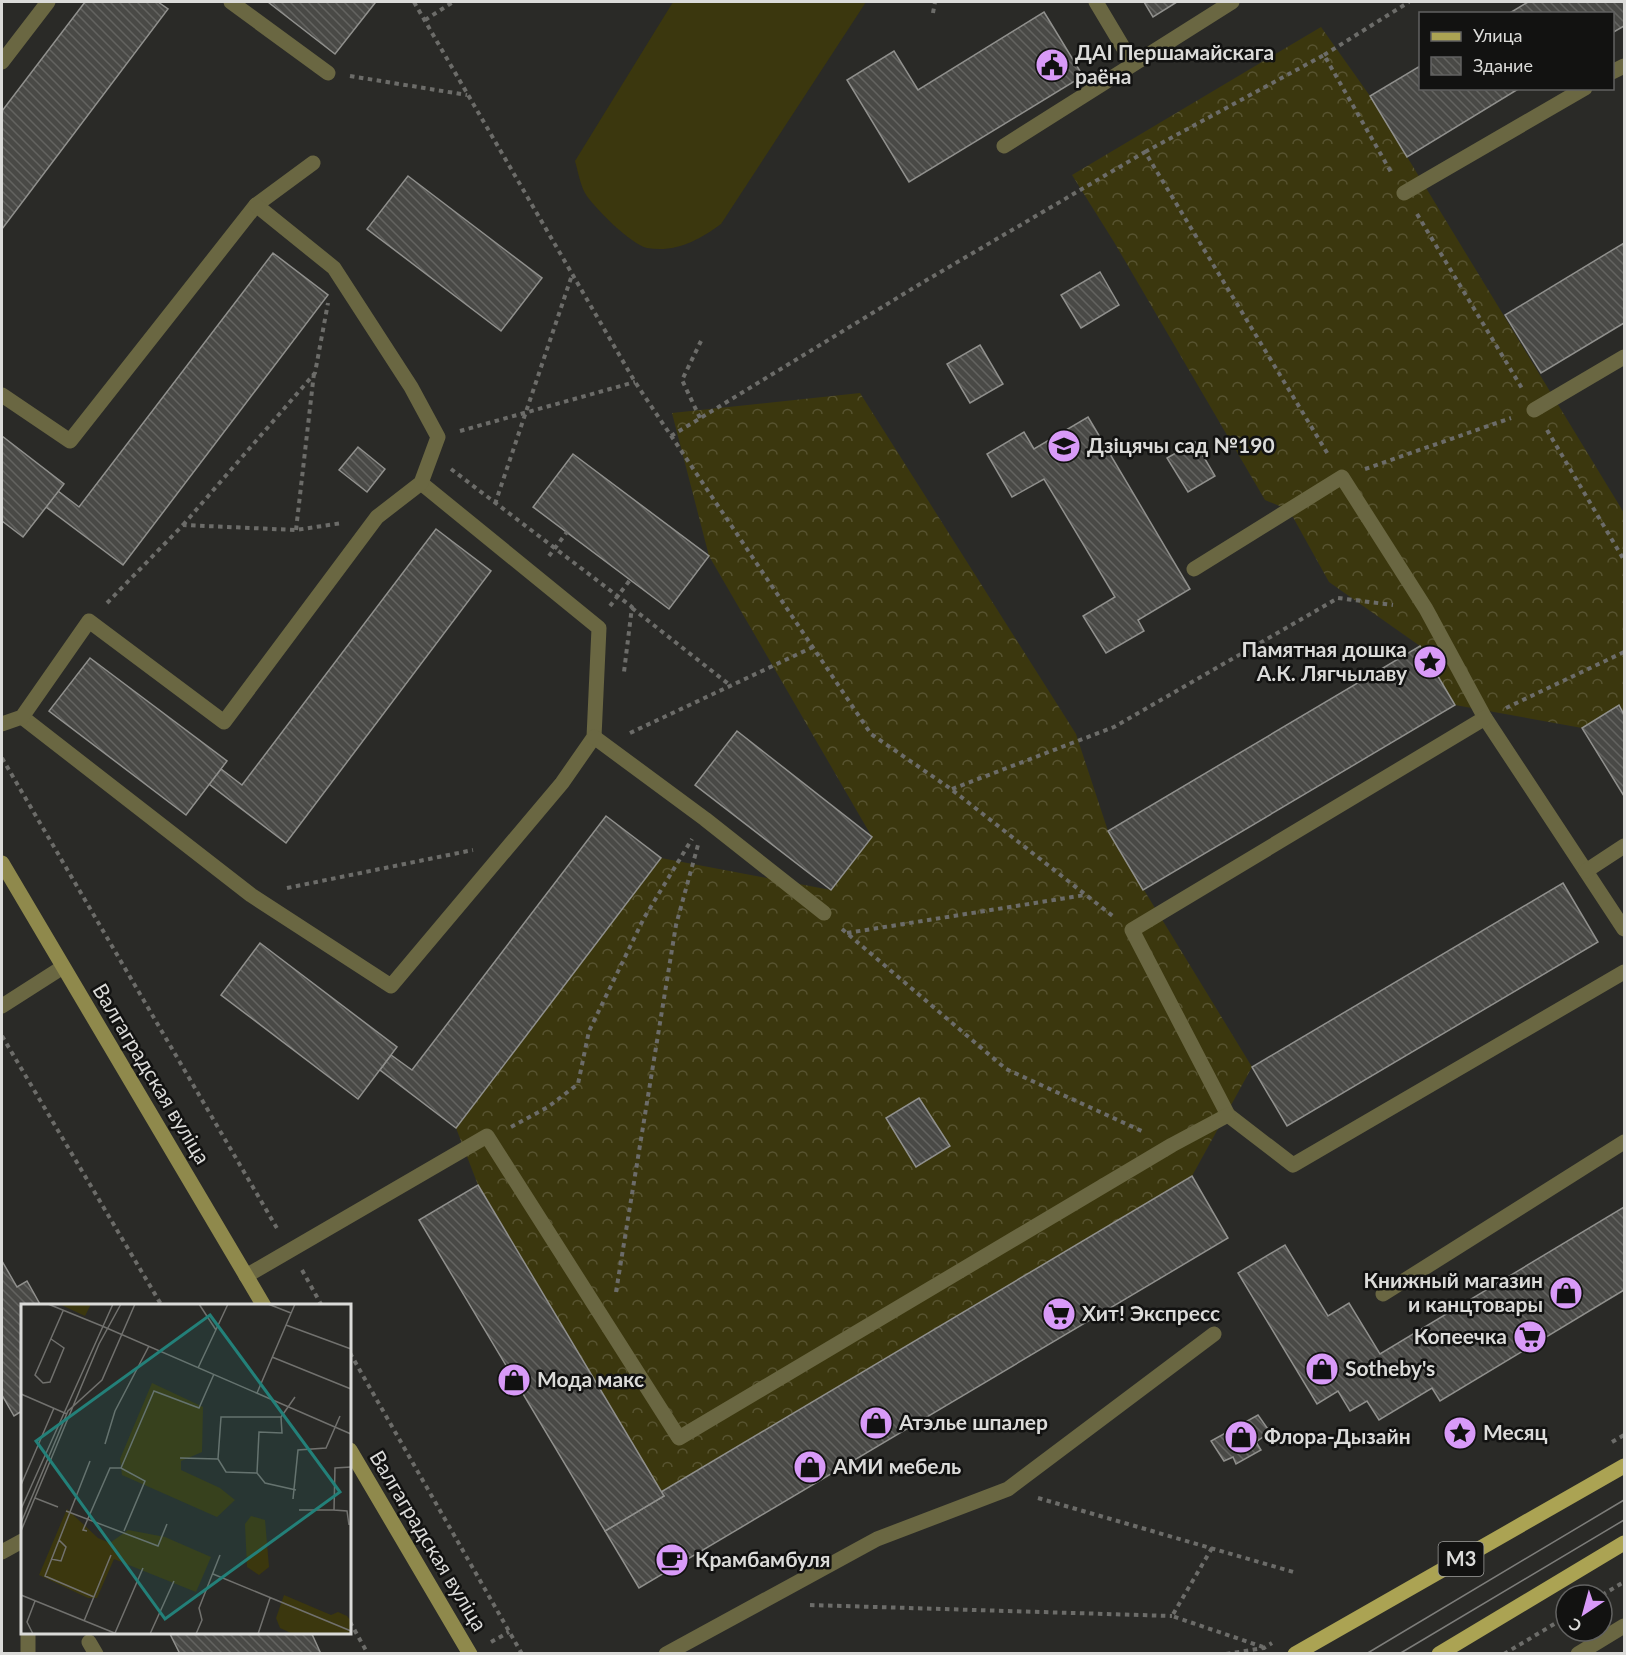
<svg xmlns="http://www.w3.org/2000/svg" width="1626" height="1655" viewBox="0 0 1626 1655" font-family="Lato,sans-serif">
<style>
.forest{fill:url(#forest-crowns)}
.pitch{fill:#3b370e}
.building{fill:url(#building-back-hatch);stroke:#90908d;stroke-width:1.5}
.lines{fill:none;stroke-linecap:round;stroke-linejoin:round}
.path{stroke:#6c6c69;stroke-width:4;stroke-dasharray:4.5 4.5;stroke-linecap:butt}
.lane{stroke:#6a6742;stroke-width:15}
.street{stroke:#6a6742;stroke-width:15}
.secondary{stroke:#8f894c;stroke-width:15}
.primary{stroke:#aba353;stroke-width:15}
.tram{stroke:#7d7d7a;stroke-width:1.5}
.labels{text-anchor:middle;stroke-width:5;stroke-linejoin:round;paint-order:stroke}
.shield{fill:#121211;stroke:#9f9f9d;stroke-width:1.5}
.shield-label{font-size:20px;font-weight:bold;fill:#dbdbd9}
.poi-label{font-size:21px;font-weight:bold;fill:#dbdbd9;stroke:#121211;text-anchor:start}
.street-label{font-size:21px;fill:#dbdbd9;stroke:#121211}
.inset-road{fill:none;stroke:#71716e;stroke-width:1.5}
.view{fill:#238079;fill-opacity:0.15;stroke:#238079;stroke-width:3}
.inset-edge{fill:none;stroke:#dbdbd9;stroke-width:3}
</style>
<defs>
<pattern id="forest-crowns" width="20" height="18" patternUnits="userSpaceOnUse" patternTransform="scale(1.5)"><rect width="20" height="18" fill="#3b370e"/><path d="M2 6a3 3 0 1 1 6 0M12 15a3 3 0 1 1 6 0" fill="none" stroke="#575330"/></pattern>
<pattern id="building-back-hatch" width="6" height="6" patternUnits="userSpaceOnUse" patternTransform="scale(1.5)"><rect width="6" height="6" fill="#494946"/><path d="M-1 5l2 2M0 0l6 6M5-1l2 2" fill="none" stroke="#636360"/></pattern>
</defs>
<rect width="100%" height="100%" fill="#2a2a27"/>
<!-- forest -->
<g class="forest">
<polygon points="1321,27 1370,96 1624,513 1624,715 1619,706 1582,728 1455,705 1420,646 1329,582 1289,510 1265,500 1114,242 1072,175"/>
<polygon points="860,393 1076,734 1108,831 1252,1067 1192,1176 664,1496 478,1185 456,1128 661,858 831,890 872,837 709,556 672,413"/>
</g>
<!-- pitch -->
<path class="pitch" d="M673,2h193l-145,222c-22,16 -45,29 -74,24 -15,-3 -54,-41 -62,-55 -5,-9 -7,-22 -10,-32z"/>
<!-- building -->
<g class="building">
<polygon points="85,2 158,2 168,9 2,229 2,111"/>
<polygon points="268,2 374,2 375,3 335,54"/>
<polygon points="1144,2 1177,2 1153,17"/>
<polygon points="1528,2 1624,2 1624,26 1612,33 1612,14 1508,14"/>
<polygon points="1044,12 1083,76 909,182 847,80 894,51 918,90"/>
<polygon points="1420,66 1420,88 1520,88 1407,157 1370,96"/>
<polygon points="408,176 542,278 501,331 367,229"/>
<polygon points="1624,243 1624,323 1541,373 1505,315"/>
<polygon points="273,253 328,295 123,565 46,507 58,491 79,507"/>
<polygon points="1100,272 1119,305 1081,328 1061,295"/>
<polygon points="980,345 1003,384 970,403 947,364"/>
<polygon points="1088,417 1190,589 1138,620 1144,631 1106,653 1083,616 1115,597 1044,479 1012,497 987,454 1024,432 1034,449"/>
<polygon points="2,436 64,484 23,537 2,521"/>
<polygon points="1195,442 1215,476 1188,492 1167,458"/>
<polygon points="358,447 385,469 367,492 339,470"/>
<polygon points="573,454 709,556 669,609 533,507"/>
<polygon points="436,529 491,571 286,843 209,784 221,769 242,785"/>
<polygon points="1420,646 1455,705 1143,890 1108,831"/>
<polygon points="90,658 227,761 186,815 49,711"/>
<polygon points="1619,705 1624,715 1624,796 1582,728"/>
<polygon points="737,731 872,837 831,890 695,785"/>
<polygon points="606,816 661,858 456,1128 380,1070 391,1055 412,1070"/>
<polygon points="1563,883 1598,942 1287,1126 1252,1067"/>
<polygon points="260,943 397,1047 358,1099 221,995"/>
<polygon points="919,1098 950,1146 916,1167 886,1118"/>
<polygon points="1192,1176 1228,1238 639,1588 605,1531 664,1496 661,1492"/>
<polygon points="478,1185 664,1496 605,1531 419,1220"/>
<polygon points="1624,1207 1624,1290 1440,1401 1432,1388 1379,1420 1367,1401 1350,1411 1338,1391 1317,1404 1238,1273 1285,1245 1328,1316 1349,1303 1380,1354"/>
<polygon points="2,1261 17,1287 27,1281 41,1306 22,1306 22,1411 14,1416 2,1395"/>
<polygon points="1258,1415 1270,1432 1256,1442 1261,1450 1236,1464 1233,1457 1224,1461 1211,1441"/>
<polygon points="169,1632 311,1632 321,1654 180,1654"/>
</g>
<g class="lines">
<!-- path -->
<g class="path">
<polyline points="414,2 635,382 871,734 951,789 1114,917"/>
<polyline points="933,13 935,2"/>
<polyline points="425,20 453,2"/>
<polyline points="1324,55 1409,2"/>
<polyline points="350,76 467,95"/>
<polyline points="1145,152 1324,55 1391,172"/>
<polyline points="1417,214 1523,390"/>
<polyline points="700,418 682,380 701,341"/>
<polyline points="1547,430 1624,560"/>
<polyline points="460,431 635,382"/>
<polyline points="671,436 920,284 1145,152 1329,456"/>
<polyline points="451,469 632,607 624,672"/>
<polyline points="1365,469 1511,418"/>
<polyline points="495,504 572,275"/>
<polyline points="183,525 315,373 328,303"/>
<polyline points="296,530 314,373"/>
<polyline points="549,556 567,532"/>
<polyline points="107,603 183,525 296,530 342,523"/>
<polyline points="610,606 630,580"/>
<polyline points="632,608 731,686"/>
<polyline points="1506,708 1624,652"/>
<polyline points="630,733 813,647"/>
<polyline points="2,758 278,1230"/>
<polyline points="952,789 1114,727 1338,598 1393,605"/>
<polyline points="287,888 473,850"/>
<polyline points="842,929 1006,1069 1144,1132"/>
<polyline points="847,933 1085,895"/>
<polyline points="2,1036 162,1306"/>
<polyline points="511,1127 548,1107 578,1084 589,1031 644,918 692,839"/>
<polyline points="302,1270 322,1306"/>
<polyline points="616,1292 676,925 698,845"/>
<polyline points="350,1353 522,1654"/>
<polyline points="1612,1442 1624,1435"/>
<polyline points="1038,1498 1297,1573"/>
<polyline points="1212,1548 1172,1616 1263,1647"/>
<polyline points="1602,1595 1624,1582"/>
<polyline points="810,1605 1172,1616"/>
<polyline points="350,1622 368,1654"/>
<polyline points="491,1642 509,1632"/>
<polyline points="1226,1654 1264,1648 1272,1643"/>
<polyline points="1504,1654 1566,1617"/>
</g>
<!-- lane -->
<g class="lane">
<polyline points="231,2 328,73"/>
<polyline points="1096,2 1133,64"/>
<polyline points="2,62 48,2"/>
<polyline points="1612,72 1624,66"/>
<polyline points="1004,146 1232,2"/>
<polyline points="1404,193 1585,88"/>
<polyline points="2,395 70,441 256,205 313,163"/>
<polyline points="1534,410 1624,357"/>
<polyline points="1194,569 1342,477 1426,609 1485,718 1624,929"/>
<polyline points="22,717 251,895 391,986 562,783 594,737 599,628 421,483"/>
<polyline points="1485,718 1132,930 1228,1115 1293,1165 1624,972"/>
<polyline points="2,724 22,717 89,621 224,722 377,517 421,483 438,437 411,387 334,268 256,205"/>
<polyline points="594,737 705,819 824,913"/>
<polyline points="1586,871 1624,846"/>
<polyline points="246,1276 487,1136 679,1438 1172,1145 1228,1115"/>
<polyline points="1383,1294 1624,1142"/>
<polyline points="2,1552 22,1541"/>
<polyline points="89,1642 96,1654"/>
<polyline points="28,1654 28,1632"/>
<polyline points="666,1654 877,1539 1008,1489 1214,1334"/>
<polyline points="1578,1654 1624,1626"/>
</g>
<!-- street -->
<polyline class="street" points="2,1006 63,967"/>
<!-- secondary -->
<g class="secondary">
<polyline points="2,863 264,1306"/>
<polyline points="350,1450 470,1654"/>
</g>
<!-- primary -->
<g class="primary">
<polyline points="1295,1654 1624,1466"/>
<polyline points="1439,1654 1624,1543"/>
</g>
<!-- tram -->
<g class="tram">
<polyline points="1366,1654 1624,1500"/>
<polyline points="1399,1654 1624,1520"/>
</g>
</g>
<!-- icons -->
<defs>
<g id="civic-disc" transform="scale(1.725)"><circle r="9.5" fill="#d89af8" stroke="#121211"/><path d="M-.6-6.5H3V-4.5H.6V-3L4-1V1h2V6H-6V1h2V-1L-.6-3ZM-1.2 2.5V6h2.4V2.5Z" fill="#111"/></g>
<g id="school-disc" transform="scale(1.725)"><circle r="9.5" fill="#d89af8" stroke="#121211"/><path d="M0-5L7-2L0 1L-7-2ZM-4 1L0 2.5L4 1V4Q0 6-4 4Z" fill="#111"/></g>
<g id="sight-disc" transform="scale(1.725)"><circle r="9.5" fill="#d89af8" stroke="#121211"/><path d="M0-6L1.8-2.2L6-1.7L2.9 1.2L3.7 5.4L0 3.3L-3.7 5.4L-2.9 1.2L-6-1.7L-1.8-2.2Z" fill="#111"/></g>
<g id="shop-disc" transform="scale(1.725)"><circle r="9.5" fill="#d89af8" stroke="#121211"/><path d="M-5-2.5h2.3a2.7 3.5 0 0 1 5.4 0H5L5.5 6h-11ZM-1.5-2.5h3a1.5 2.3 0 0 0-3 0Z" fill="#111"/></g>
<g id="supermarket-disc" transform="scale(1.725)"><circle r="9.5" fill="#d89af8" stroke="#121211"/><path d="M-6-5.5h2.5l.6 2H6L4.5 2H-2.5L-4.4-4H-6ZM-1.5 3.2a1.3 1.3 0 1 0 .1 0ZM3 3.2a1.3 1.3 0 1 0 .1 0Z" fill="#111"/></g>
<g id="cafe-disc" transform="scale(1.725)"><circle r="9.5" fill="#d89af8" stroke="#121211"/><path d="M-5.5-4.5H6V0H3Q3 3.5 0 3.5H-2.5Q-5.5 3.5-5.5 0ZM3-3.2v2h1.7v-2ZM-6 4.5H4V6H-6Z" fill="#111"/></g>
</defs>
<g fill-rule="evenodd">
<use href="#civic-disc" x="1052" y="65"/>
<use href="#school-disc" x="1064" y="446"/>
<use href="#sight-disc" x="1430" y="662"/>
<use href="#shop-disc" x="1566" y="1293"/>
<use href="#supermarket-disc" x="1059" y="1314"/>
<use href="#supermarket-disc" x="1530" y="1337"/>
<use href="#shop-disc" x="1322" y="1369"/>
<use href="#shop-disc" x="514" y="1380"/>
<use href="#shop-disc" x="876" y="1423"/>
<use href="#sight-disc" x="1460" y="1433"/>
<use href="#shop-disc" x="1241" y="1437"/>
<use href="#shop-disc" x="810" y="1467"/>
<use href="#cafe-disc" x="672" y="1560"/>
</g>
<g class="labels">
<!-- shield labels -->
<rect class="shield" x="1438.5" y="1542" width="45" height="34" rx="4.5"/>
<g class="shield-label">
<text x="1461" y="1566">М3</text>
</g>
<!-- poi labels -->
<g class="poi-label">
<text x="1075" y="60">ДАІ Першамайскага<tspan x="1075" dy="24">раёна</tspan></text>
<text x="1087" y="453">Дзіцячы сад №190</text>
<text x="1407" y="657" text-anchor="end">Памятная дошка<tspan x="1407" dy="24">А.К. Лягчылаву</tspan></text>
<text x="1543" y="1288" text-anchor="end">Книжный магазин<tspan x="1543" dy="24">и канцтовары</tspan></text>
<text x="1082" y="1321">Хит! Экспресс</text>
<text x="1507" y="1344" text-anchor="end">Копеечка</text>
<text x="1345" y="1376">Sotheby's</text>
<text x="537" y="1387">Мода макс</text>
<text x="899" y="1430">Атэлье шпалер</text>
<text x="1483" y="1440">Месяц</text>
<text x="1264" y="1444">Флора-Дызайн</text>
<text x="833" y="1474">АМИ мебель</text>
<text x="695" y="1567">Крамбамбуля</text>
</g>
<!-- street labels -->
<g class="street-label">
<text transform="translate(151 1074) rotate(59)" y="7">Валгаградская вуліца</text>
<text transform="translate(428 1541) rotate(59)" y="7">Валгаградская вуліца</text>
</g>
</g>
<!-- overview -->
<g transform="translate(21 1304)">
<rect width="330" height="330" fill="#2a2a27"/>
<path d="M38,0h32l-6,12zM131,79l51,24 -1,45 -21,9v9l39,18 15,12 -18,17 -95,-42 -2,-16zM46,205l31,29 12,5 18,-13 37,7 46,20 -15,35 -82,-33 -17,39h-9l-49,-23zM263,291l47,20 7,-3 9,4 4,5v13h-58l-13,-6 -4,-10z" fill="#3b370e"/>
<path d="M230,212l14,4 4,47 -10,8 -12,-8 -2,-43z" fill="#3b370e"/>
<path class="inset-road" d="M27,0l54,22M178,0l17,26M247,0l23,9M265,21l65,24M81,22l249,108M30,35l13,9 -14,34 -7,1 -8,-8 28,-64M251,53l79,32M177,64l30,-64M236,89l38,-89M0,90l46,20M274,93l-14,20 1,16 -23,-1 -2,41 8,10 31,7M84,140l10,-33 34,-65M159,154l38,1M69,157l-45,115 49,21M100,164l33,-77 45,17 15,-34M236,169l-31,-1 -8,-13 3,-42h60M0,181l33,-77M14,194l23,9M272,195l5,-49 28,-2 14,-32M0,205l92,-205M278,206h35M45,207l92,35 9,-22M0,219l47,-112 34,-31 33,-76M328,221l-2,-14 -13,-1 1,-42 16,-1M0,227l78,-187 22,-40M66,227l-4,-1 27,-62h11l24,13 -21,50M30,255l10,2 5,-14 -7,-7M192,270l138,57M0,291l96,39M63,317l27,-66M94,329l28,-65M12,330l-6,-12 8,-21M129,330l24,-53M175,330l6,-14 -3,-12 21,-53M237,330l12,-36"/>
<path class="view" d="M189,11l130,177 -175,127 -129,-178z"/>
<rect width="330" height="330" class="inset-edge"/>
</g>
<!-- border -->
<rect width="1626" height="1655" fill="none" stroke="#dbdbd9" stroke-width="6"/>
<!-- legend -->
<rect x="1419" y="12" width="195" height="78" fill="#121211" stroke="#626261" stroke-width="1.5"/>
<rect x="1431" y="32" width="30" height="9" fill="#aba353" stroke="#626261" stroke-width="1.5"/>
<text x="1473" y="42" font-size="18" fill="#dbdbd9">Улица</text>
<rect x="1431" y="57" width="30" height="18" fill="url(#building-back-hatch)" stroke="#626261" stroke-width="1.5"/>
<text x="1473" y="72" font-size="18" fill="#dbdbd9">Здание</text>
<!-- north arrow -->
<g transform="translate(1584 1613) rotate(216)"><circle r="28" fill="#121211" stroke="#626261" stroke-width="1.5"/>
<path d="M0-4.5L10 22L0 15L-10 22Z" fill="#d89af8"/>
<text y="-9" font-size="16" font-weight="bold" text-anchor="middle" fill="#dbdbd9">С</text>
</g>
</svg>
